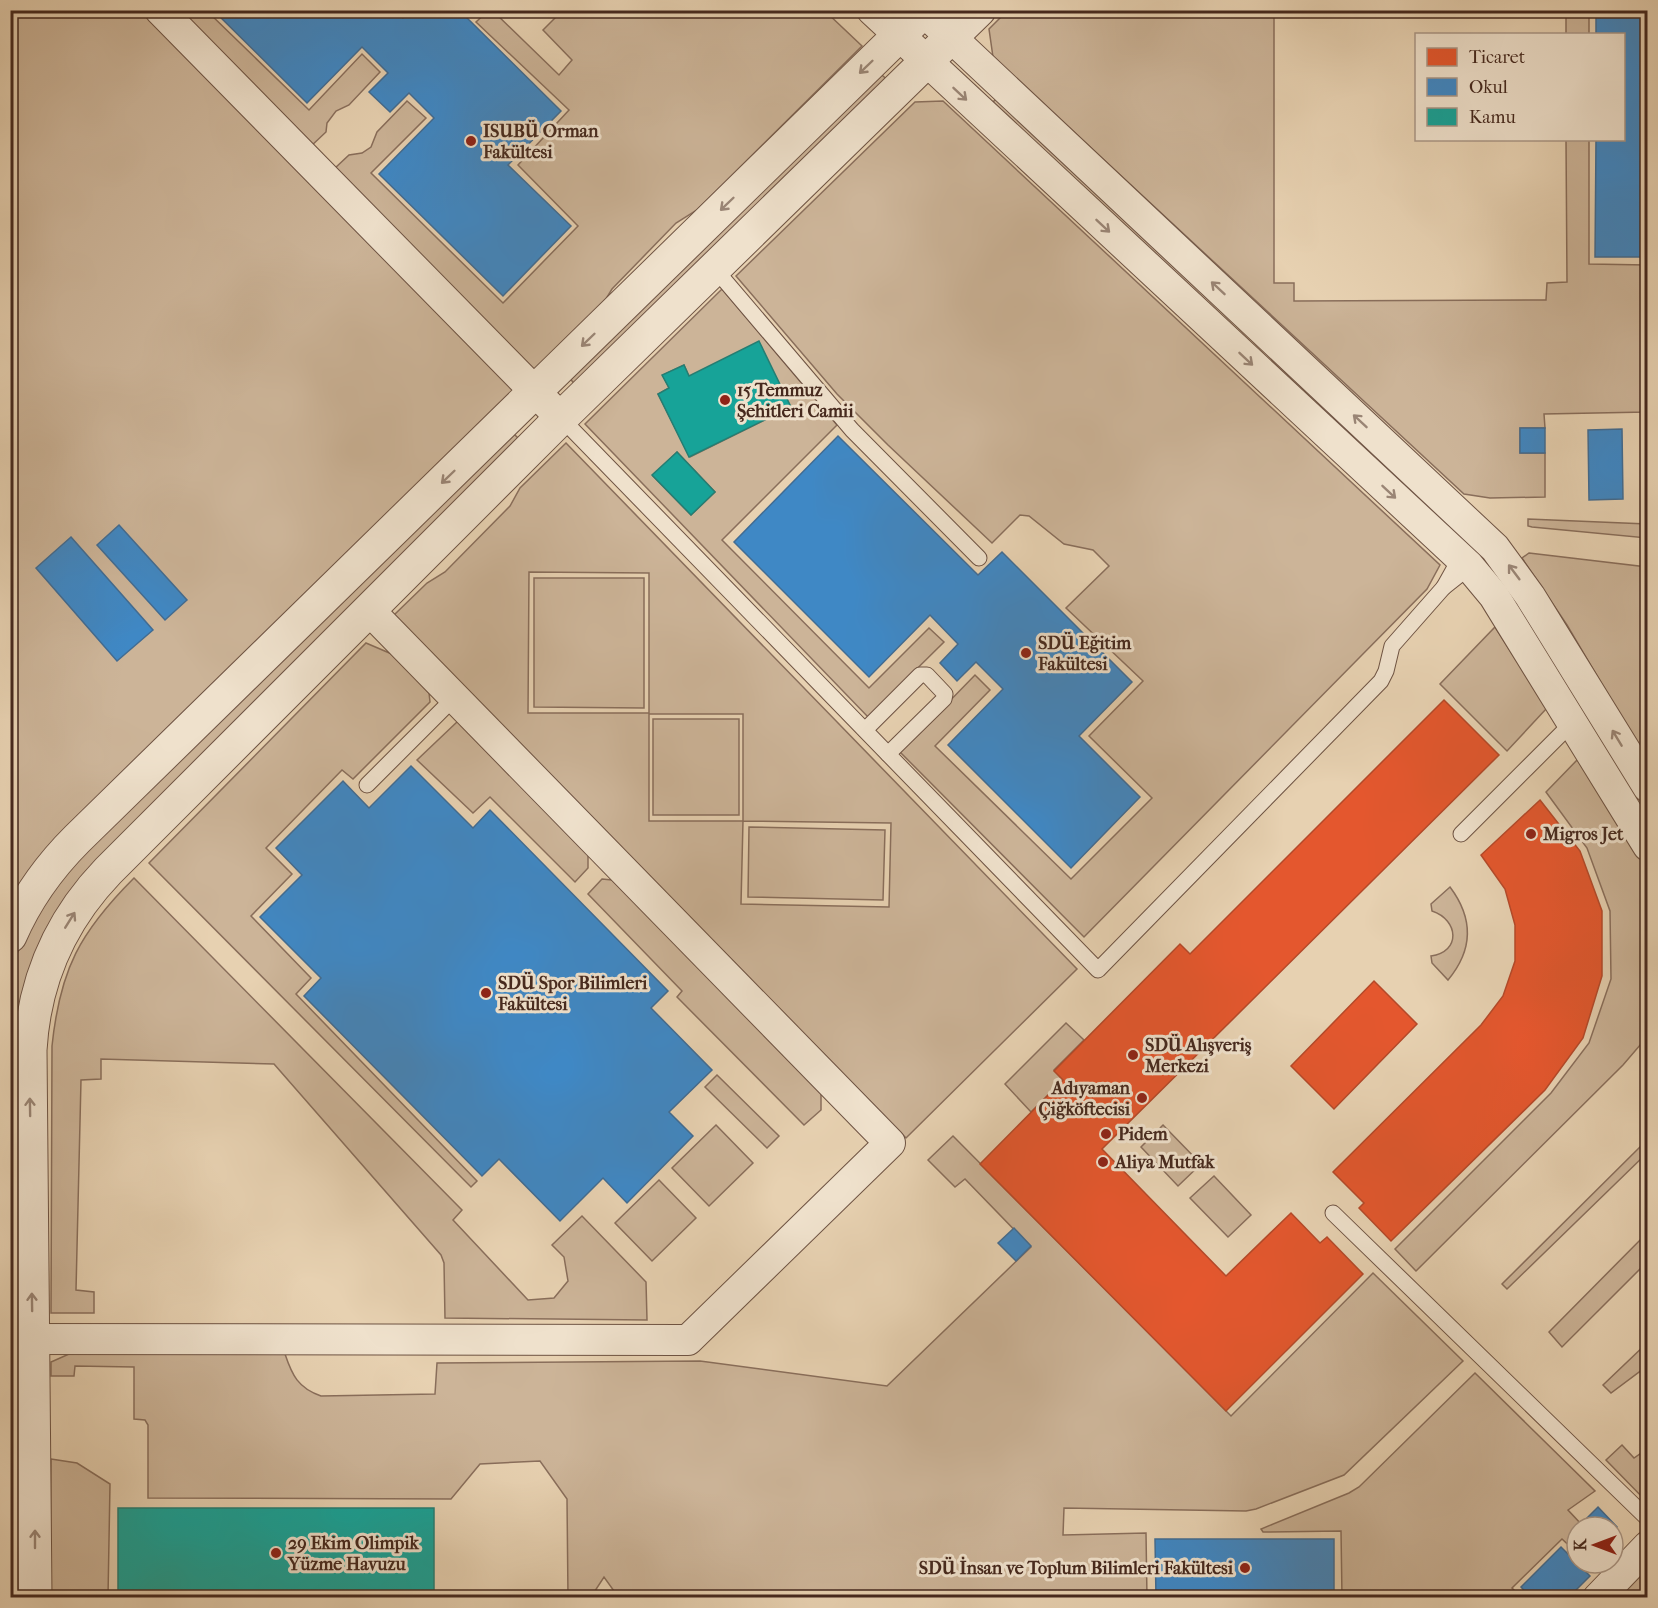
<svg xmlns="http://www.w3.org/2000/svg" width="1658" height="1608" viewBox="0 0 1658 1608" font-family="'IM FELL French Canon',serif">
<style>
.green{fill:#ccb498;stroke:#896e5b;stroke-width:1.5;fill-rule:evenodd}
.shops{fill:#e4572e;stroke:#b54929;stroke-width:1.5}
.schools{fill:#3f88c5;stroke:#416c93;stroke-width:1.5}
.public{fill:#17a398;stroke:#257e73;stroke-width:1.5}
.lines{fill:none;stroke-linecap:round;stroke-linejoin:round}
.service-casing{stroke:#6e5343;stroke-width:17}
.minor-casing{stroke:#6e5343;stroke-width:32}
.tertiary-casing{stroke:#6e5343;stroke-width:35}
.service{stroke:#efe1cc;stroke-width:15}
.minor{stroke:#efe1cc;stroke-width:30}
.tertiary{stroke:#efe1cc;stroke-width:33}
.oneway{stroke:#9a8575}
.poi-dot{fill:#8f2418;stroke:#efe1cc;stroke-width:2}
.labels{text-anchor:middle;stroke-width:6;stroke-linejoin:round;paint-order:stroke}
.poi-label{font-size:18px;font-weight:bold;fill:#46291e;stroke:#efe1cc;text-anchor:start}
</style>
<rect width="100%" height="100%" fill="#e7d1b1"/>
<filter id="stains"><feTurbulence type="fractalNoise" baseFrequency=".00333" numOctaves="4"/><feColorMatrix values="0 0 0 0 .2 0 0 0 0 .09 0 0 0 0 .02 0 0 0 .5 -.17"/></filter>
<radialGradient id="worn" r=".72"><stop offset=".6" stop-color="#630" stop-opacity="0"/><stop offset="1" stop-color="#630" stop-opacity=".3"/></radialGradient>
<!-- green -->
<g class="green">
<polygon points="11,11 144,11 517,391 11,907"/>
<polygon points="173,11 207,11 309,110 362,54 380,72 349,105 336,111 327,123 326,132 309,148"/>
<polygon points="488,11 493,11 559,75 572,60 543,30 562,11 825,11 862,46 697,210 676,223 612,289 601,307 535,373 334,169 349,155 362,153 371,147 377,132 407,101 426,118 371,173 503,303 578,226 518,165 569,110 476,22"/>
<polygon points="1007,11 1274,11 1274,283 1294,283 1294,301 1546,300 1547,283 1567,282 1566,140 1589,140 1589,264 1647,265 1647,412 1544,414 1545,428 1520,428 1520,453 1545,453 1545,497 1490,498 1464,494 993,57 989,29"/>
<rect x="1566" y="11" width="23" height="23"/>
<polygon points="876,70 890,82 576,386 568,376"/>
<polygon points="997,98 1420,494 1414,499 991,104"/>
<polygon points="943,101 1440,565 1427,589 1084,937 900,752 975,675 990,690 935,746 1071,879 1152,798 1089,736 1143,681 1066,608 1109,566 1093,550 1064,544 1029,516 1020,515 992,543 888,445 837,394 736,276 915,102"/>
<path d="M722,289l115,136 -115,115 147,148 60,-60 15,14 -76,75 -283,-293zM684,365l5,11 102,31 -101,50 -32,-63 11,-6 -6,-13zM677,452l38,40 -24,23 -38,-39z"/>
<polygon points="514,434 523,443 60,911 18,1316 11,1316 10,972 22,941 68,866"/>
<path d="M566,443l511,526 -171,169 -512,-523 33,-32 18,-11 65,-66 10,-18zM529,572l120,1v140h-121zM649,714h94v107h-94zM743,821l148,2 -2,84 -148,-3z"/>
<polygon points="1528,519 1647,524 1647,538 1532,527 1528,526"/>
<polygon points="1529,553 1647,567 1647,761 1567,625 1522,558"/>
<polygon points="534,578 644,578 644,708 534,707"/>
<polygon points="1495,627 1547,708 1507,751 1440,684"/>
<polygon points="366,643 394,655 429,693 430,702 353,779 342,770 266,848 292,874 251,916 311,978 296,994 477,1181 471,1187 149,863"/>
<rect x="653" y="719" width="86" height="96"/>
<polygon points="458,721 588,855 588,868 575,882 490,797 473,813 417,760"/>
<polygon points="1579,758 1647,868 1647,1037 1623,1065 1416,1271 1395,1249 1551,1093 1589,1043 1611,979 1610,911 1587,848 1546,792"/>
<polygon points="749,827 885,830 883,900 748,897"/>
<path d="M134,878l328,332 -9,10 75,80 26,-2 14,-17 -4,-24 -12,-12 30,-29 64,66 1,38 -202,-2 -1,-55 -3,-8 -167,-191 -173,-5v20l-20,1 -5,210 18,2v21h-43l1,-267c8,-77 28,-114 82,-168z"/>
<polygon points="602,879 612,880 821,1090 821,1110 804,1125 677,997 682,991 588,894"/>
<path d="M1450,887c24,32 23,63 -2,93l-16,-17 -1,-7c30,-4 28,-36 1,-45l-1,-7z"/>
<polygon points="1066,1023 1084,1040 1054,1070 1063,1080 1031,1112 1005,1084"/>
<polygon points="717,1075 779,1136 767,1148 705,1087"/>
<polygon points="716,1125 753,1163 709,1206 672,1168"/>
<polygon points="1163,1125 1201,1164 1178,1186 1141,1147"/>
<path d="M953,1136l278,280 142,-143 90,88 -119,114 -88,34 -10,2 -182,-3 -1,27 83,-2 1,65h-528l-15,-21 -13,20h-23l-1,-98 -27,-38 -60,3 -29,35 -303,-1v-73l-3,-5 -11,-1v-52l-59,-1 -1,10h-23v-14l18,-8h216c7,21 13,34 36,42l114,-2 2,-31 263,-2 187,25 144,-139 -66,-68 -10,8 -27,-27z"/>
<polygon points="1647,1140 1647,1153 1507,1289 1502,1284"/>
<polygon points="1214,1176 1251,1215 1228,1237 1190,1198"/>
<polygon points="659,1180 696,1218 652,1261 615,1223"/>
<polygon points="1647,1233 1647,1262 1562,1347 1549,1332"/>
<polygon points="1647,1343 1647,1366 1611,1393 1603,1385"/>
<polygon points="20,1364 22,1598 10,1597 10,1365"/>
<polygon points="1475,1373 1595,1491 1568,1510 1582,1525 1577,1527 1577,1553 1562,1539 1512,1588 1521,1597 1342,1597 1341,1531 1263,1532 1261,1529 1349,1493 1359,1487"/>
<polygon points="1622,1445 1634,1458 1647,1449 1647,1502 1606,1460"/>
<polygon points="51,1459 77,1463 110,1484 108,1597 50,1598"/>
<polygon points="1647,1565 1647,1597 1615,1597"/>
</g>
<!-- shops -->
<g class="shops">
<polygon points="1444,700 1499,755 1102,1149 1226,1276 1291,1213 1320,1243 1327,1237 1363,1274 1226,1411 980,1164 1063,1080 1054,1071 1180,944 1190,954"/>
<polygon points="1540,800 1580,851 1602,911 1602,976 1583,1038 1545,1090 1391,1241 1359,1208 1364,1203 1333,1172 1481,1025 1503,996 1515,961 1515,925 1505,889 1481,855"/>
<polygon points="1374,981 1417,1024 1334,1109 1291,1066"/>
</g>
<!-- schools -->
<g class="schools">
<polygon points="213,10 396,10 403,18 410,10 459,10 561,111 508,165 571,226 503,296 379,174 434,118 409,93 390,112 369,92 388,73 362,47 307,103"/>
<polygon points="1596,10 1648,10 1648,257 1595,257 1596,140 1624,140 1624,34 1596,34"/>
<rect x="1520" y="428" width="25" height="25"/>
<polygon points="1622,429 1623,499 1589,500 1588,430"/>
<polygon points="838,436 978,575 1002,552 1132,682 1079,736 1140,797 1071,868 948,745 1003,689 976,662 957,681 940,663 958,644 930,615 869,677 734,542"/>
<polygon points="119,525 187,600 165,620 97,545"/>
<polygon points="71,537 153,630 117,661 36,568"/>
<polygon points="411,766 473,828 490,810 668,991 651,1008 712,1070 669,1112 693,1136 627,1203 603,1178 560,1221 499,1159 482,1176 304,996 321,978 260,917 302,875 276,848 343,781 369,808"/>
<polygon points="1014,1228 1031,1246 1016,1261 998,1243"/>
<polygon points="1598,1507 1617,1527 1613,1531 1613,1527 1591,1527 1585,1520"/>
<polygon points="1155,1539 1334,1539 1334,1598 1156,1598"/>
<polygon points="1561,1547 1590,1576 1568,1598 1531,1598 1521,1587"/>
</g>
<!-- public -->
<g class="public">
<polygon points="759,341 791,407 689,457 658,394 669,388 662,375 684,365 689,376"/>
<polygon points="677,452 715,492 691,515 652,475"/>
<rect x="118" y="1508" width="316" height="90"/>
</g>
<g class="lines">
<!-- service casing -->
<g class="service-casing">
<g id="service">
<polyline points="715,269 852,430 979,558"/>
<polyline points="561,418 1098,970 1381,681 1386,671 1392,646 1444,587"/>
<polyline points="1463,553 1444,587 1473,564"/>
<polyline points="865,730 920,675 927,675 945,694 944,699 888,754"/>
<polyline points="367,785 454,698"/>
<polyline points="1461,834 1572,723"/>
<polyline points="1333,1213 1648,1519"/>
</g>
</g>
<!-- minor casing -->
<g class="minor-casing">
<g id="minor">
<polyline points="160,10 561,418"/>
<polyline points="872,10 1469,566 1494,596 1648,846"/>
<polyline points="922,10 1495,548 1530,596 1648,787"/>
<polyline points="10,1339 688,1340 890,1143 369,610"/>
<polyline points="1598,1598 1648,1546"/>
</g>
</g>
<!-- tertiary casing -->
<g class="tertiary-casing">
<g id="tertiary">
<path d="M10,936c16,-37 39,-69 67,-97l848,-829"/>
<path d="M35,1598l-5,-548c4,-69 30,-129 78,-179l453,-453 418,-408"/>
</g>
</g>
<!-- service -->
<use href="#service" class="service"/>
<!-- minor -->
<use href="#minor" class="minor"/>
<!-- tertiary -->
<use href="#tertiary" class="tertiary"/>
</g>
<!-- one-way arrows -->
<defs><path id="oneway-shaft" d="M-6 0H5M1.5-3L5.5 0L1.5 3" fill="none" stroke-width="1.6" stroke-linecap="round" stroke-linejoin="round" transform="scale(1.5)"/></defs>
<g class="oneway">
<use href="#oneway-shaft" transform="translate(866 67) rotate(136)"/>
<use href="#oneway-shaft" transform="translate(960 94) rotate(43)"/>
<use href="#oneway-shaft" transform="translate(727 204) rotate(136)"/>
<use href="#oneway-shaft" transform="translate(1103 226) rotate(43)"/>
<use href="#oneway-shaft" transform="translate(1218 288) rotate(-137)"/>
<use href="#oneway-shaft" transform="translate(588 340) rotate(136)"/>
<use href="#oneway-shaft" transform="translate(1246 359) rotate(43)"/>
<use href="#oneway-shaft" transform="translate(1360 421) rotate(-137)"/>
<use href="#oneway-shaft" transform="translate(448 477) rotate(136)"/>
<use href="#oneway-shaft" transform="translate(1389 492) rotate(43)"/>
<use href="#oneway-shaft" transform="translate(1514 572) rotate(-127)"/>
<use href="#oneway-shaft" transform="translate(1617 738) rotate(-121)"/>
<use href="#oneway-shaft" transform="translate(70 920) rotate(-58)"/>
<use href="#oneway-shaft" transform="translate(30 1107) rotate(-91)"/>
<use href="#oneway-shaft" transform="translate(32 1302) rotate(-91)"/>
<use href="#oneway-shaft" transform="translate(35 1539) rotate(-90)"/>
</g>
<!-- markers -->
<g class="poi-dot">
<circle cx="471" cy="141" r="6"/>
<circle cx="725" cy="400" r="6"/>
<circle cx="1026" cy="653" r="6"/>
<circle cx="1531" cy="834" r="6"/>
<circle cx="486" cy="993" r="6"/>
<circle cx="1133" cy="1055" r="6"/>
<circle cx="1142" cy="1098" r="6"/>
<circle cx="1106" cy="1134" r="6"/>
<circle cx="1103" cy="1162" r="6"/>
<circle cx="276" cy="1553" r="6"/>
<circle cx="1245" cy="1568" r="6"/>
</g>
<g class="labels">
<!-- poi labels -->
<g class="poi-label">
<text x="483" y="137">ISUBÜ Orman<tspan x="483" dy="21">Fakültesi</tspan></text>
<text x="737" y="396">15 Temmuz<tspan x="737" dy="21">Şehitleri Camii</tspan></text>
<text x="1038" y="649">SDÜ Eğitim<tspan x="1038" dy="21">Fakültesi</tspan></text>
<text x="1543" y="840">Migros Jet</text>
<text x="498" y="989">SDÜ Spor Bilimleri<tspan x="498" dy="21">Fakültesi</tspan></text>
<text x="1145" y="1051">SDÜ Alışveriş<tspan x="1145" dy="21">Merkezi</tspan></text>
<text x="1130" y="1094" text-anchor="end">Adıyaman<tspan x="1130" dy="21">Çiğköftecisi</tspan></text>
<text x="1118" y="1140">Pidem</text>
<text x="1115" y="1168">Aliya Mutfak</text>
<text x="288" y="1549">29 Ekim Olimpik<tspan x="288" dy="21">Yüzme Havuzu</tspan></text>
<text x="1233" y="1574" text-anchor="end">SDÜ İnsan ve Toplum Bilimleri Fakültesi</text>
</g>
</g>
<!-- margin -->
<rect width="1658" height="1608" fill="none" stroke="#e7d1b1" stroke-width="36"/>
<rect x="12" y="12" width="1634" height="1584" fill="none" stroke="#46291e" stroke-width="3"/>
<rect x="18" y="18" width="1622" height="1572" fill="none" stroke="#46291e" stroke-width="1.5"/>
<!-- legend -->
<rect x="1415" y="33" width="210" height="108" fill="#efe1cc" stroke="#ab9786" stroke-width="1.5"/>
<rect x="1427" y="48" width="30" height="18" fill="#e4572e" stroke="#ab9786" stroke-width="1.5"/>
<text x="1469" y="63" font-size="18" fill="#46291e">Ticaret</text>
<rect x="1427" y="78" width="30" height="18" fill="#3f88c5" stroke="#ab9786" stroke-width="1.5"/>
<text x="1469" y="93" font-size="18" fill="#46291e">Okul</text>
<rect x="1427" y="108" width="30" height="18" fill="#17a398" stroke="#ab9786" stroke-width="1.5"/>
<text x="1469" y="123" font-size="18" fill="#46291e">Kamu</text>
<!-- north arrow -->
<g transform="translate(1595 1545) rotate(270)"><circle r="28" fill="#efe1cc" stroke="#ab9786" stroke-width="1.5"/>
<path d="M0-4.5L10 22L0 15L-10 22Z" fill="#8f2418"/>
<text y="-9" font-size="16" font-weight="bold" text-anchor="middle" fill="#46291e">K</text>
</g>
<rect width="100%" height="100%" filter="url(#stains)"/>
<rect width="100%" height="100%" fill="url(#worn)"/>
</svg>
